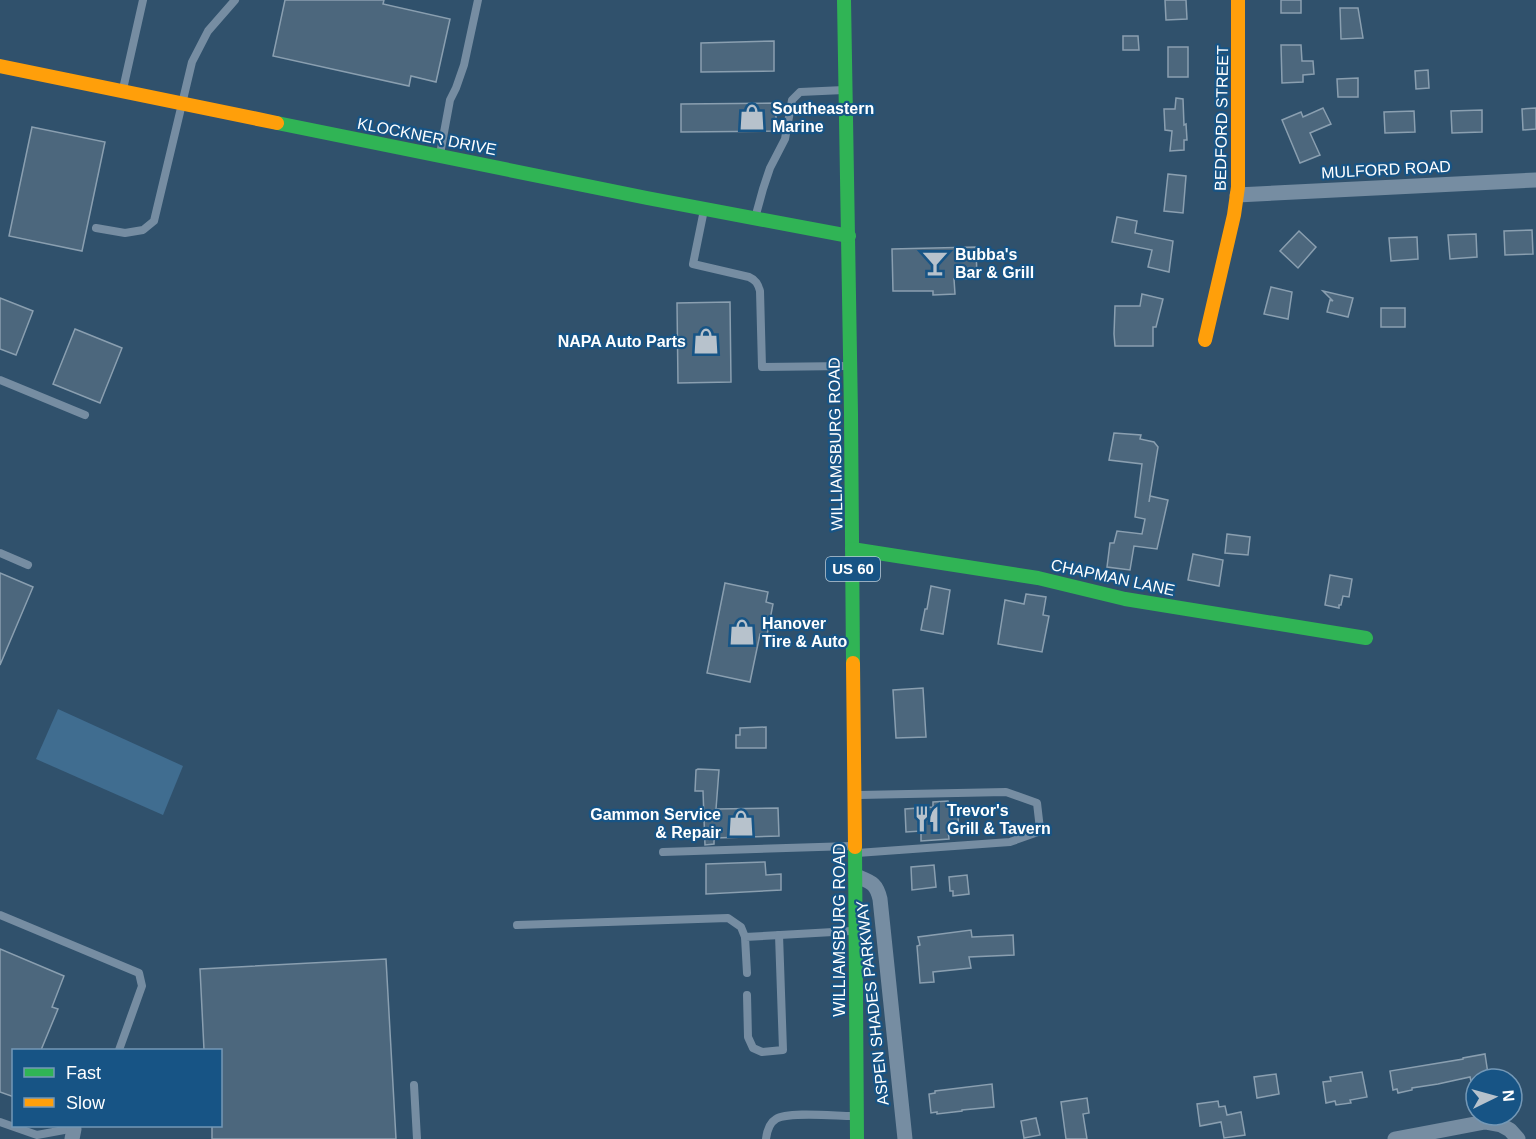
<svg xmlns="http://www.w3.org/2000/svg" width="1536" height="1139" viewBox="0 0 1536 1139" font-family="Helvetica,sans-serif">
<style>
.water{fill:#406d90}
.building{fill:#4c677d;stroke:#8a9fb0;stroke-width:1.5}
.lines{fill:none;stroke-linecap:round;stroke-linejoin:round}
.lane{stroke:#768da2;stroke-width:8}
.street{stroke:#768da2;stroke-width:15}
.fast{stroke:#30b455;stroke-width:14}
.slow{stroke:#ff9f0a;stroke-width:14}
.labels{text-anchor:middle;stroke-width:4.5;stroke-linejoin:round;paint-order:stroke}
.shield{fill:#175485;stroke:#b9ccda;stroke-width:1.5}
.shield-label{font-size:15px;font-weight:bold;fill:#fff}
.poi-label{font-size:16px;font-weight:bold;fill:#fff;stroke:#175485;text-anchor:start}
.street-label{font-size:16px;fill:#fff;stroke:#175485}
</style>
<rect width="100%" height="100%" fill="#30516c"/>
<!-- water -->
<polygon class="water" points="58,709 183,766 163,815 36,759"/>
<!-- building -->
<g class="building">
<polygon points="285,0 384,0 383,4 450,19 436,82 411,76 409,86 273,56"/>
<polygon points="1165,0 1186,0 1187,19 1166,20"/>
<rect x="1281" y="0" width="20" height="13"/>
<polygon points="1340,8 1358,8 1363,38 1341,39"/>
<polygon points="1123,36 1138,36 1139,50 1123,50"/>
<polygon points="774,41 774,71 701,72 701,43"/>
<polygon points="1281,45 1301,45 1302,61 1313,61 1314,74 1303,75 1303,82 1282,83"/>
<rect x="1168" y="47" width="20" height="30"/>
<polygon points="1428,70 1429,88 1416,89 1415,71"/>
<polygon points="1358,78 1358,97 1338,97 1337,79"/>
<polygon points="1176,98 1183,99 1184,125 1186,124 1187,140 1184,140 1184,150 1170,151 1172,131 1165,130 1164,109 1175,109"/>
<polygon points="776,103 776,131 681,132 681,104"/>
<polygon points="1323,108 1331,124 1310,133 1320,155 1300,163 1282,120 1301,112 1303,117"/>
<polygon points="1536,108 1536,129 1523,130 1522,109"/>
<polygon points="1482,110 1482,132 1452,133 1451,111"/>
<polygon points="1414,111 1415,132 1385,133 1384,112"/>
<polygon points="32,127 105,142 82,251 9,236"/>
<polygon points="1168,174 1186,176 1183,213 1164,211"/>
<polygon points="1117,217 1137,221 1135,233 1173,241 1169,272 1148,267 1152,250 1112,242"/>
<polygon points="1532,230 1533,254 1505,255 1504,231"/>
<polygon points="1299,231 1316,247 1298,268 1280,251"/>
<polygon points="1476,234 1477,257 1450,259 1448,235"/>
<polygon points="1417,237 1418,259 1391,261 1389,238"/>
<polygon points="976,247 977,278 954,279 955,294 933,295 933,291 893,291 892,249"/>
<polygon points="1271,287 1292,292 1288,319 1264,314"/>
<polygon points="1323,291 1353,298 1348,317 1327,312 1330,300 1333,301"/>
<polygon points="1142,294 1163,299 1156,327 1153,327 1153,346 1115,346 1114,334 1115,306 1140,306"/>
<polygon points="0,298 33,311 16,355 0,349"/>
<polygon points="730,302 731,382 678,383 677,303"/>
<rect x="1381" y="308" width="24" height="19"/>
<polygon points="75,329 122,348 100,403 53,384"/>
<polygon points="1114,433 1141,435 1140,439 1154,442 1158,447 1149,502 1150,496 1168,500 1157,549 1134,546 1130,570 1107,567 1110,543 1114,543 1117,531 1142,534 1145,519 1135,517 1142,464 1109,460"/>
<polygon points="1227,534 1250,537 1248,555 1225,553"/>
<polygon points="1193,554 1223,560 1219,586 1188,580"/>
<polygon points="0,573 33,587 0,665"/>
<polygon points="1330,575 1352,579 1349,597 1343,596 1341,605 1339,605 1339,608 1325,605"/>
<polygon points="725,583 768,592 766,602 773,604 767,635 760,634 750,682 707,673"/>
<polygon points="931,586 950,590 943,634 921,630 925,609 927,609"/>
<polygon points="1026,594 1046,597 1043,615 1049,616 1042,652 998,644 1005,600 1024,604"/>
<polygon points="923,688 926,737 896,738 893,690"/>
<polygon points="766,727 766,748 736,748 736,735 740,735 740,728"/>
<polygon points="698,769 719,770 716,809 778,808 779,836 714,838 714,844 705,845 703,791 695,791 696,770"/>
<polygon points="948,801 949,805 957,805 959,829 948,830 949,839 921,841 921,831 906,832 905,809 933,807 933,802"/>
<polygon points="765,862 766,875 781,874 781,890 706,894 706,864"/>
<polygon points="934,865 936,887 912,890 911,867"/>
<polygon points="967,875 969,894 953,896 953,891 950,891 949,877"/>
<polygon points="971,930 972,937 1013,935 1014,955 969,957 971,968 933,972 934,982 920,983 917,946 920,945 918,937"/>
<polygon points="0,949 64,976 52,1007 58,1009 41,1050 14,1050 14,1097 0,1092"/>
<polygon points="386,959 396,1139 212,1139 212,1125 220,1125 220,1050 204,1050 200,969"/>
<polygon points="1485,1054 1488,1074 1484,1074 1485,1079 1476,1079 1476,1080 1471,1081 1470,1077 1438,1084 1412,1088 1412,1090 1398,1093 1397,1089 1393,1090 1390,1071 1463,1059 1463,1058"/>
<polygon points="1362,1072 1367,1097 1350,1100 1351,1103 1336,1105 1335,1101 1326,1103 1323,1082 1331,1081 1330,1077"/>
<polygon points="1276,1074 1279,1094 1257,1098 1254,1077"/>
<polygon points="992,1084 994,1107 962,1110 962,1111 937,1114 937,1112 931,1113 929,1094 935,1093 935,1091"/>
<polygon points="1087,1098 1089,1113 1083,1114 1087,1139 1066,1139 1061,1102"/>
<polygon points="1218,1101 1219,1107 1225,1106 1227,1115 1241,1112 1245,1135 1224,1138 1221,1122 1200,1126 1197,1104"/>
<polygon points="1036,1118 1040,1135 1024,1138 1021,1121"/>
</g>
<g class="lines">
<!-- lane -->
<g class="lane">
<polyline points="123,89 143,0"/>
<polyline points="440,154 450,100 456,88 464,65 478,0"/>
<path d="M704,210l-11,54 56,13c7,3 9,7 11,14l2,76 85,-1"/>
<polyline points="755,218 763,189 770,168 785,139 792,100 800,92 844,90"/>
<polyline points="96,228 125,233 143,230 154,221 192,62 208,31 235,0"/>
<polyline points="0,380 85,415"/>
<polyline points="0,553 28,565"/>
<polyline points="663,852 851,846"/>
<polyline points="857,853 1010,842 1038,832 1040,829 1037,803 1006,792 859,795"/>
<polyline points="0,915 139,973 142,986 119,1050"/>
<polyline points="517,925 728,918 741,927 745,937"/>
<polyline points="747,973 745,937 851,931"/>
<polyline points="747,995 748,1037 753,1048 762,1052 783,1050 779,935"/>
<polyline points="414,1085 417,1139"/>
<polyline points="0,1122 37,1135 75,1128"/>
<path d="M766,1139c1,-8 3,-16 10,-20 12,-8 60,-3 76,-3"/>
</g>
<!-- street -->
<g class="street">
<polyline points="1237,195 1536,180"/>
<path d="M856,876c14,6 20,6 24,23l25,240"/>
<polyline points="72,1139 74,1129"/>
<polyline points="1395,1139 1485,1122 1501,1125 1510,1130 1518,1139"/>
</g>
<!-- fast -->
<g class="fast">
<polyline points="844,0 851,414 853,663"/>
<polyline points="277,123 647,198 849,236"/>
<polyline points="852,549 1038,578 1125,599 1366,638"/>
<polyline points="855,847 857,1139"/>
</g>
<!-- slow -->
<g class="slow">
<polyline points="0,66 277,123"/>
<polyline points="1205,340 1234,215 1238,187 1238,0"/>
<polyline points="853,663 855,847"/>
</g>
</g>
<!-- icons -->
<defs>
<g id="shop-bare" transform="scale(2.07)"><path d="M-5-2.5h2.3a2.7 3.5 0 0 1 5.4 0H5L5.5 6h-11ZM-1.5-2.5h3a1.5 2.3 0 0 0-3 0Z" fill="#b7c2cc" stroke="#175485" stroke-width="2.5" paint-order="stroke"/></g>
<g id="bar-bare" transform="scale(2.07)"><path d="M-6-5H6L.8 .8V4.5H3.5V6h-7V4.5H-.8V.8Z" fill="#b7c2cc" stroke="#175485" stroke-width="2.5" paint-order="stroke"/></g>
<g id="restaurant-bare" transform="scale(2.07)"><path d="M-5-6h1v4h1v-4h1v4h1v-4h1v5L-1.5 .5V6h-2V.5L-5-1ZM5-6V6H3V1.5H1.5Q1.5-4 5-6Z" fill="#b7c2cc" stroke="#175485" stroke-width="2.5" paint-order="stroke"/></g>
</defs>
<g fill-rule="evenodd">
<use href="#shop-bare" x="752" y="117"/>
<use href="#bar-bare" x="935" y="263"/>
<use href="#shop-bare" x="706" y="341"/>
<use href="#shop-bare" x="742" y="632"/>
<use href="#restaurant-bare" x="927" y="819"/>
<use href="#shop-bare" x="741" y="823"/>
</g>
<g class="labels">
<!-- shield labels -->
<rect class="shield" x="826" y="557" width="54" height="24" rx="4.5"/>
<g class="shield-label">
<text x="853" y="574">US 60</text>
</g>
<!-- poi labels -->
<g class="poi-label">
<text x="772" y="114">Southeastern<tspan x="772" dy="18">Marine</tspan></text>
<text x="955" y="260">Bubba's<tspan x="955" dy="18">Bar &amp; Grill</tspan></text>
<text x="686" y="347" text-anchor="end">NAPA Auto Parts</text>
<text x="762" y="629">Hanover<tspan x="762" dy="18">Tire &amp; Auto</tspan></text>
<text x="947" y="816">Trevor's<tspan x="947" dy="18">Grill &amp; Tavern</tspan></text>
<text x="721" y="820" text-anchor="end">Gammon Service<tspan x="721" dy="18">&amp; Repair</tspan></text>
</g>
<!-- street labels -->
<g class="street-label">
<text transform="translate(1221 118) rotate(-89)" y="6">BEDFORD STREET</text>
<text transform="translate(427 136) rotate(11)" y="6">KLOCKNER DRIVE</text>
<text transform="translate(1386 169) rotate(-3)" y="6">MULFORD ROAD</text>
<text transform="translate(835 444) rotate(-91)" y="6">WILLIAMSBURG ROAD</text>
<text transform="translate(1113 577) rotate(12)" y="6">CHAPMAN LANE</text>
<text transform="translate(839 930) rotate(-90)" y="6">WILLIAMSBURG ROAD</text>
<text transform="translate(872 1003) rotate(-96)" y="6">ASPEN SHADES PARKWAY</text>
</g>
</g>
<!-- legend -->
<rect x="12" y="1049" width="210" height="78" fill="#175485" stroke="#7498b6" stroke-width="1.5"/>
<rect x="24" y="1068" width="30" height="9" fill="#30b455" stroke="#7498b6" stroke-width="1.5"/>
<text x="66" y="1079" font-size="18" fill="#ffffff">Fast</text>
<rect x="24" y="1098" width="30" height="9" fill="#ff9f0a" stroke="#7498b6" stroke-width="1.5"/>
<text x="66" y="1109" font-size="18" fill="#ffffff">Slow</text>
<!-- north arrow -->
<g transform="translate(1494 1097) rotate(85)"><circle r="28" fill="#175485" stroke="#7498b6" stroke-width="1.5"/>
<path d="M0-4.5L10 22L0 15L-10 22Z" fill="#b7c2cc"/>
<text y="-9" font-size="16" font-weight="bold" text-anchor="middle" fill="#ffffff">N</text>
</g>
</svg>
